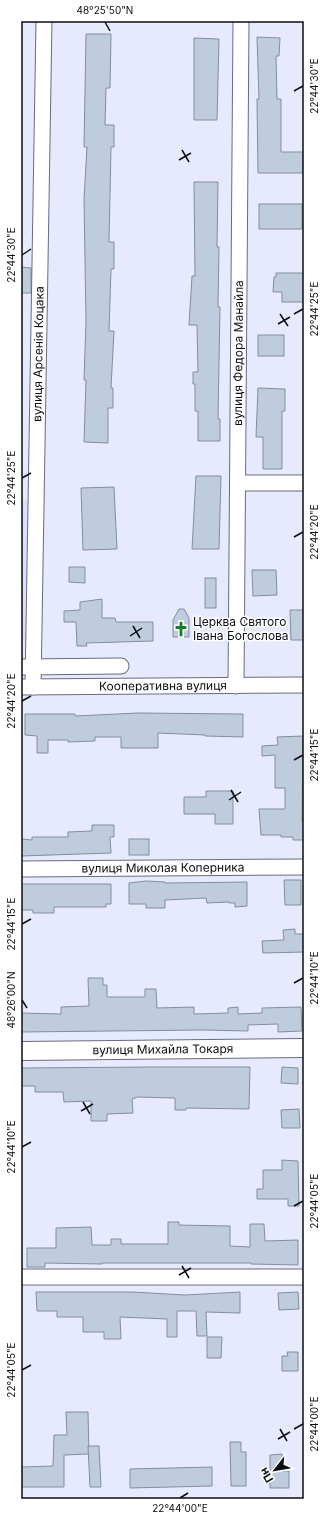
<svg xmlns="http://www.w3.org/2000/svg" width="325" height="1520" viewBox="0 0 325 1520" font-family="Inter,sans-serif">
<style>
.built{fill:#dce0fc}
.building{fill:#beccdd;stroke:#818e9e}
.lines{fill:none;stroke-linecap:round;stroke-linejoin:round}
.minor-casing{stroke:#696b7d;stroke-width:17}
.tertiary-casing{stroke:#696b7d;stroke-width:20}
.minor{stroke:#fff;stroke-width:15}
.tertiary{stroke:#fff;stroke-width:18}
.ticks{fill:none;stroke:#0c0d13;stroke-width:1.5}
.labels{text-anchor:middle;stroke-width:3;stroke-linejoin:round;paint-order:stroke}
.street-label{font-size:12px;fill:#0c0d13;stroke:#fff}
.poi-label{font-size:12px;fill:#0c0d13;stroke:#fff;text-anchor:start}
.neatline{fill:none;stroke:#0c0d13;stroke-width:1.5}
.ticks-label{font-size:10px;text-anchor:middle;fill:#0c0d13}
</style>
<rect width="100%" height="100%" fill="#e7eafe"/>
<!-- built -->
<rect class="built" x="21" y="500" width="7" height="141"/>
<!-- building -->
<g class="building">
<polygon points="86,34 111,34 110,88 106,88 105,125 114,125 114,147 111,147 109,242 114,242 114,269 111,269 109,331 114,331 111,388 113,388 113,408 108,408 108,443 84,442 86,380 84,380 86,322 84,199 87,147 84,147"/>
<polygon points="257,37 280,38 279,56 276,56 277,99 281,99 281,152 303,152 303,173 258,173 257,99 259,99"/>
<polygon points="194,38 219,39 217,120 194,120"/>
<polygon points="194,182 218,182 217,247 219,247 218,307 220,307 218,419 220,419 220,441 198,441 198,411 195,411 195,384 193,384 193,372 198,372 197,325 189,325 192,276 195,276"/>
<rect x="259" y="204" width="43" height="25"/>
<polygon points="21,267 31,268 31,293 21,293"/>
<polygon points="276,273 304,273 304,302 282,302 282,292 273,292 274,277 276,277"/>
<rect x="258" y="335" width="26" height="21"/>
<polygon points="258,388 285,389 285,411 282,411 282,469 263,469 263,437 256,437"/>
<polygon points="196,476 221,476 219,549 192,549"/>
<polygon points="114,487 117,549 83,550 81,488"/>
<polygon points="69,567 85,567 85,583 69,582"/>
<polygon points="252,570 276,570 277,595 253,596"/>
<rect x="205" y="578" width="11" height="30"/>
<polygon points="102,599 102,618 115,618 116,622 153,622 153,641 86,643 87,646 77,646 76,622 64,622 64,611 80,610 80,602"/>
<polygon points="179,609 184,609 189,618 189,637 173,637 173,620"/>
<polygon points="290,610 304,610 304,640 291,640"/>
<polygon points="138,713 243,714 243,737 205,736 205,735 158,733 158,748 121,748 121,737 95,737 95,741 68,742 68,740 48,740 48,753 37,753 37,736 25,735 25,714 75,714 75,716"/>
<polygon points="303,736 302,822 304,822 304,840 293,840 293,837 281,837 281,835 261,835 259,809 285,809 285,788 275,788 275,755 262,756 262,746 278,745 277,737"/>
<polygon points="206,791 233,791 233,824 215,824 215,814 184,814 184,797 206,797"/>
<polygon points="92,825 114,825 114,837 110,837 111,853 21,856 21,839 32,840 32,837 68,837 68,832 92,831"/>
<rect x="129" y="839" width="20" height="16"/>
<polygon points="284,880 301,880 301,905 285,905"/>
<polygon points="146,881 165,882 165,883 247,882 247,906 235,907 235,903 229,903 229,902 207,903 206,898 165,900 165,908 146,908 146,904 129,904 129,883"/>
<polygon points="21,884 111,884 111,904 106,904 106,907 54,907 54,913 33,913 33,910 21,910"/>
<polygon points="295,929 295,934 303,934 304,952 263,953 262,941 284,940 283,930"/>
<polygon points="88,978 103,978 103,985 107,985 107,997 145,997 145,989 156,989 157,1008 194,1007 194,1014 228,1013 228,1008 238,1007 238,1014 262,1013 262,1008 301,1007 302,1031 278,1032 278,1024 248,1025 248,1031 202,1030 21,1032 21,1013 61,1014 61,1007 89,1006"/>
<polygon points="149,1067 250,1067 249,1109 186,1108 186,1110 175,1110 175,1098 138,1097 132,1099 133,1113 107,1114 107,1121 91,1121 91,1101 64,1102 63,1092 35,1092 35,1086 21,1086 21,1068"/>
<polygon points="282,1067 298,1068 298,1084 281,1083"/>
<polygon points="299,1109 300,1128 282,1128 281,1110"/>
<polygon points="282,1160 298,1161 299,1206 288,1206 288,1199 257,1199 257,1189 263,1189 263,1170 282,1170"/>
<polygon points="168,1222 179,1222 179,1225 230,1226 230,1246 250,1247 250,1224 264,1224 265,1241 298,1240 298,1265 251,1264 251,1263 102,1263 102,1264 45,1263 45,1267 27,1267 27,1248 56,1248 56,1228 91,1227 92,1245 111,1245 111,1239 121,1239 121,1244 168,1244"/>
<polygon points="36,1292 132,1292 185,1295 240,1292 240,1313 206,1312 207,1336 197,1336 196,1311 177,1311 177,1337 167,1337 167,1319 120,1317 121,1339 104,1339 104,1332 83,1332 83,1317 57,1317 57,1311 37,1311"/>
<polygon points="298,1292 299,1309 279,1310 278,1293"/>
<polygon points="207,1337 222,1337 221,1358 207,1358"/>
<polygon points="287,1352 298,1352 298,1371 282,1371 282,1356 288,1356"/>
<polygon points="66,1412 88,1412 89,1454 64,1455 64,1487 21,1487 21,1467 53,1466 54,1435 67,1435"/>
<polygon points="230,1442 241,1442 241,1452 246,1452 246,1486 231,1486"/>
<polygon points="88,1446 99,1446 101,1487 90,1487"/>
<polygon points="282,1454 283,1471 289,1471 289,1488 270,1488 270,1455"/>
<polygon points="212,1467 212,1486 130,1488 130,1469"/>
</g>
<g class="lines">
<!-- minor casing -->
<g class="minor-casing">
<g id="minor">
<polyline points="238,483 304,483"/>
<polyline points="21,667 121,666"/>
<path id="s1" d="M236,686l5,-665"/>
<path id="s2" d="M21,687l283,-2"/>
<path id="s3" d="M33,687l11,-666"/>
<path id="s4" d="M21,869l283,-2"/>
<polyline points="21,1277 304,1277"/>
</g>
</g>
<!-- tertiary casing -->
<g class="tertiary-casing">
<g id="tertiary">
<path id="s5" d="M21,1051l283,-3"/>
</g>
</g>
<!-- minor -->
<use href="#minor" class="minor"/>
<!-- tertiary -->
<use href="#tertiary" class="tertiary"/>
</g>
<!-- ticks -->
<path class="ticks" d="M105,22l5,9M294,91l9,-5M182,150l7,12M179,160l12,-7M22,255l9,-6M280,314l8,12M294,314l9,-5M278,324l12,-7M22,478l9,-5M294,537l9,-5M133,626l7,12M130,636l12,-8M22,701l9,-5M294,760l9,-5M231,790l7,12M229,800l12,-8M22,924l9,-5M294,983l9,-5M22,1000l5,8M83,1102l7,12M81,1111l12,-7M22,1147l9,-5M294,1206l9,-5M182,1266l7,12M179,1275l12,-7M22,1370l9,-5M280,1429l7,12M294,1429l9,-5M278,1439l12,-7M180,1498l8,-5"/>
<!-- icons -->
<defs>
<g id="church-bare" transform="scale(1.2)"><path d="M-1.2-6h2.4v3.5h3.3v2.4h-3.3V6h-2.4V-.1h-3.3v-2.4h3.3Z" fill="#1b7b2c" stroke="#fff" stroke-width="2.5" paint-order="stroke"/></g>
</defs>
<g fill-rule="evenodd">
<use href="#church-bare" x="181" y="629"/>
</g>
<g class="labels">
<!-- street labels -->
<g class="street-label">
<text dy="4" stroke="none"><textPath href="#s1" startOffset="333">вулиця Федора Манайла</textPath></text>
<text dy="4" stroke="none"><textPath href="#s3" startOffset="333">вулиця Арсенія Коцака</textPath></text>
<text dy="4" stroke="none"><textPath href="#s2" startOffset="142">Кооперативна вулиця</textPath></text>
<text dy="4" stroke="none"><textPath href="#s4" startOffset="142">вулиця Миколая Коперника</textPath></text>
<text dy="4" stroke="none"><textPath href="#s5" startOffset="142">вулиця Михайла Токаря</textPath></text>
</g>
<!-- poi labels -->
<g class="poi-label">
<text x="193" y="626">Церква Святого<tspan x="193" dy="14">Івана Богослова</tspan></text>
</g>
</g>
<!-- border -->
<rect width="325" height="1520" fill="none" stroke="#ffffff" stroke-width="44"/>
<!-- north arrow -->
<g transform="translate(275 1470) rotate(239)" stroke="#ffffff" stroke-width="3" paint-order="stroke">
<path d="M0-3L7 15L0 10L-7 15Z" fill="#0c0d13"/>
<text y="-6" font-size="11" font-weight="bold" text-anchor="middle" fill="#0c0d13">Пн</text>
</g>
<rect x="22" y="22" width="281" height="1476" class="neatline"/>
<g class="ticks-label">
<text x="105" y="14">48°25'50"N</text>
<text transform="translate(314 86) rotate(-90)" y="4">22°44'30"E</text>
<text transform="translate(11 255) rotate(-90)" y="4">22°44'30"E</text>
<text transform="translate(314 309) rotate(-90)" y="4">22°44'25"E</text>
<text transform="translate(11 478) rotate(-90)" y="4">22°44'25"E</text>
<text transform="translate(314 532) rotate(-90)" y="4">22°44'20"E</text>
<text transform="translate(11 701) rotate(-90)" y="4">22°44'20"E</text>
<text transform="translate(314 755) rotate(-90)" y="4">22°44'15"E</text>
<text transform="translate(11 924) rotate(-90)" y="4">22°44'15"E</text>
<text transform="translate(314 978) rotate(-90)" y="4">22°44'10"E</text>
<text transform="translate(11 1000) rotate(-90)" y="4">48°26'00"N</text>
<text transform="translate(11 1147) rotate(-90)" y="4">22°44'10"E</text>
<text transform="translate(314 1201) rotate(-90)" y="4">22°44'05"E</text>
<text transform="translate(11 1370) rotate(-90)" y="4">22°44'05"E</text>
<text transform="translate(314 1424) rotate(-90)" y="4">22°44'00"E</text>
<text x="180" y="1512">22°44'00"E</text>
</g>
</svg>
